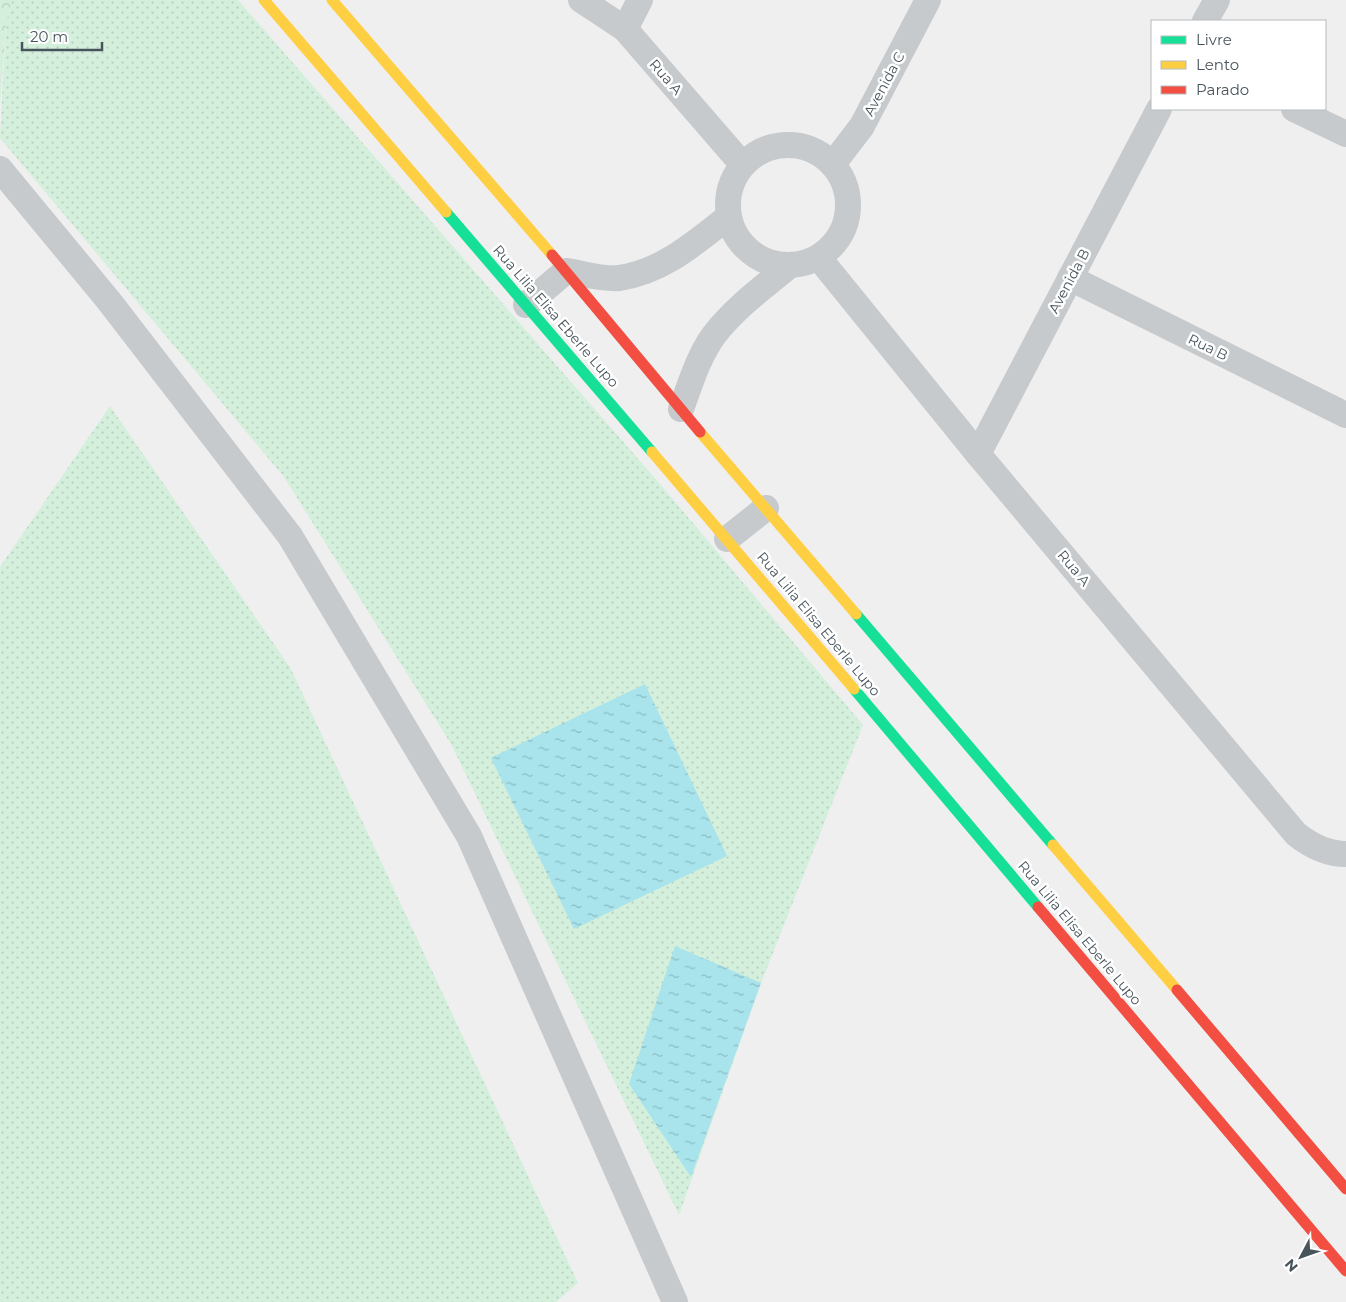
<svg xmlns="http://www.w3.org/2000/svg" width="1346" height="1302" viewBox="0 0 1346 1302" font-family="Montserrat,sans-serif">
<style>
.grass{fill:url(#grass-dots)}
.forest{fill:url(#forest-crowns)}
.water{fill:url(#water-ripples)}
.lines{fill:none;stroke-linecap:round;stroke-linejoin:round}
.street{stroke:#c7cacc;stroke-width:26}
.fast{stroke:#16e098;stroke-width:11}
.slow{stroke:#ffcf43;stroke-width:11}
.jam{stroke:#f24e42;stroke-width:11}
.labels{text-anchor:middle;stroke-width:5;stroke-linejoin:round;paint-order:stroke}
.street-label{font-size:14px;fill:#47545c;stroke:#fff}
</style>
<defs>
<pattern id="grass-dots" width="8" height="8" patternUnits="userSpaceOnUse" patternTransform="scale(1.25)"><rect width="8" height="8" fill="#d4efdc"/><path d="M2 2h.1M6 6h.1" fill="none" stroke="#b7cfbf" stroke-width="1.8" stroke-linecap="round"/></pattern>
<pattern id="forest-crowns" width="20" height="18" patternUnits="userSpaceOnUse" patternTransform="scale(1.25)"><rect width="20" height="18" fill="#d4efdc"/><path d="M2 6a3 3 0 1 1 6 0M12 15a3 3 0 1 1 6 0" fill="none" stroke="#b7cfbf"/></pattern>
<pattern id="water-ripples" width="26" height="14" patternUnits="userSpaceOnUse" patternTransform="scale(1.25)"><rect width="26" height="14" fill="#a9e4ec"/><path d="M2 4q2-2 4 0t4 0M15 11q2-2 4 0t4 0" fill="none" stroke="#8bbbc2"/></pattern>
</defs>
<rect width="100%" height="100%" fill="#f0efef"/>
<!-- grass -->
<g class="grass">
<polygon points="12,0 238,0 660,484 863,725 761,983 679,1215 451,744 284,477 0,138 6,23"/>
<polygon points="110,406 291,669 578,1283 556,1302 0,1302 0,567"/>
</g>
<!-- forest -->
<polygon class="forest" points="0,0 12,0 6,23 0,105"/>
<!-- water -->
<g class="water">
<polygon points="645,684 727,856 574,929 491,758"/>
<polygon points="675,946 761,983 691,1177 629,1084"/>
</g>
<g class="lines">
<!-- street -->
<g class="street">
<polyline points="581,0 625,29 742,164"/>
<polyline points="1205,21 1217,0"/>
<polyline points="625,29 640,0"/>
<polyline points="1294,109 1346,134"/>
<circle cx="788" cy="205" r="60"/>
<polyline points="833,164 862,126 928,0"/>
<polyline points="0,169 109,301 290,536 469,836 675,1302"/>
<path d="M819,258l159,196 318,380c15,12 31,20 50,20"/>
<polyline points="1070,278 1346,415"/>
<path d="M526,305l40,-34c16,2 37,9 53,7 43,-6 76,-35 109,-61"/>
<path d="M681,409c9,-24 17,-52 33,-74 21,-27 48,-47 74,-68"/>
<polyline points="978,454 1159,109"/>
<polyline points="727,539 766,508"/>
</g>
<!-- fast -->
<g class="fast">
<polyline points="446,212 652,452"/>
<polyline points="856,614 1053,845"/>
<polyline points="854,689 1038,907"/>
</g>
<!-- slow -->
<g class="slow">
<polyline points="264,0 446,212"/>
<polyline points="332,0 552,255"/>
<polyline points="700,432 856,614"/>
<polyline points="652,452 854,689"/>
<polyline points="1053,845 1177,990"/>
</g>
<!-- jam -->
<g class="jam">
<polyline points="552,255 700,432"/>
<polyline points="1038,907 1346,1271"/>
<polyline points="1177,990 1346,1189"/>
</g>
</g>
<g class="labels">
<!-- street labels -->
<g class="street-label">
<text transform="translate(666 77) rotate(49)" y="5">Rua A</text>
<text transform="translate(884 84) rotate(-62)" y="5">Avenida C</text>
<text transform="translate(1069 281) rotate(-62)" y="5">Avenida B</text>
<text transform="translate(556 316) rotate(49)" y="5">Rua Lilia Elisa Eberle Lupo</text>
<text transform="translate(1208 347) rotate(26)" y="5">Rua B</text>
<text transform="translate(1074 568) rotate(50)" y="5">Rua A</text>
<text transform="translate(819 624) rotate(50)" y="5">Rua Lilia Elisa Eberle Lupo</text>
<text transform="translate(1080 933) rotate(50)" y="5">Rua Lilia Elisa Eberle Lupo</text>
</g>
</g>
<!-- legend -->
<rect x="1151" y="20" width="175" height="90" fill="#ffffff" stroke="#b5bbbe"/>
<rect x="1161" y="36" width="25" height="8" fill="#16e098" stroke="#b5bbbe"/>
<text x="1196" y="45" font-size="15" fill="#47545c">Livre</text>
<rect x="1161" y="61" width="25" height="8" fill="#ffcf43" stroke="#b5bbbe"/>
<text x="1196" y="70" font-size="15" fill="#47545c">Lento</text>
<rect x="1161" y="86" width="25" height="8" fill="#f24e42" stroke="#b5bbbe"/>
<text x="1196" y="95" font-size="15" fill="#47545c">Parado</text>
<!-- north arrow -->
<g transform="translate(1301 1257) rotate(229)" stroke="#ffffff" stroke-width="4" paint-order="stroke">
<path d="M0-4L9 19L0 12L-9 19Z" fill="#47545c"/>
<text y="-8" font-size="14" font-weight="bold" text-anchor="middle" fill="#47545c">N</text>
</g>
<!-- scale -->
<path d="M22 42v8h80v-8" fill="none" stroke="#47545c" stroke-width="2.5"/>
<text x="30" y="42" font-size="15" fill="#47545c" stroke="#ffffff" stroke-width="4" paint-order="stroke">20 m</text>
</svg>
